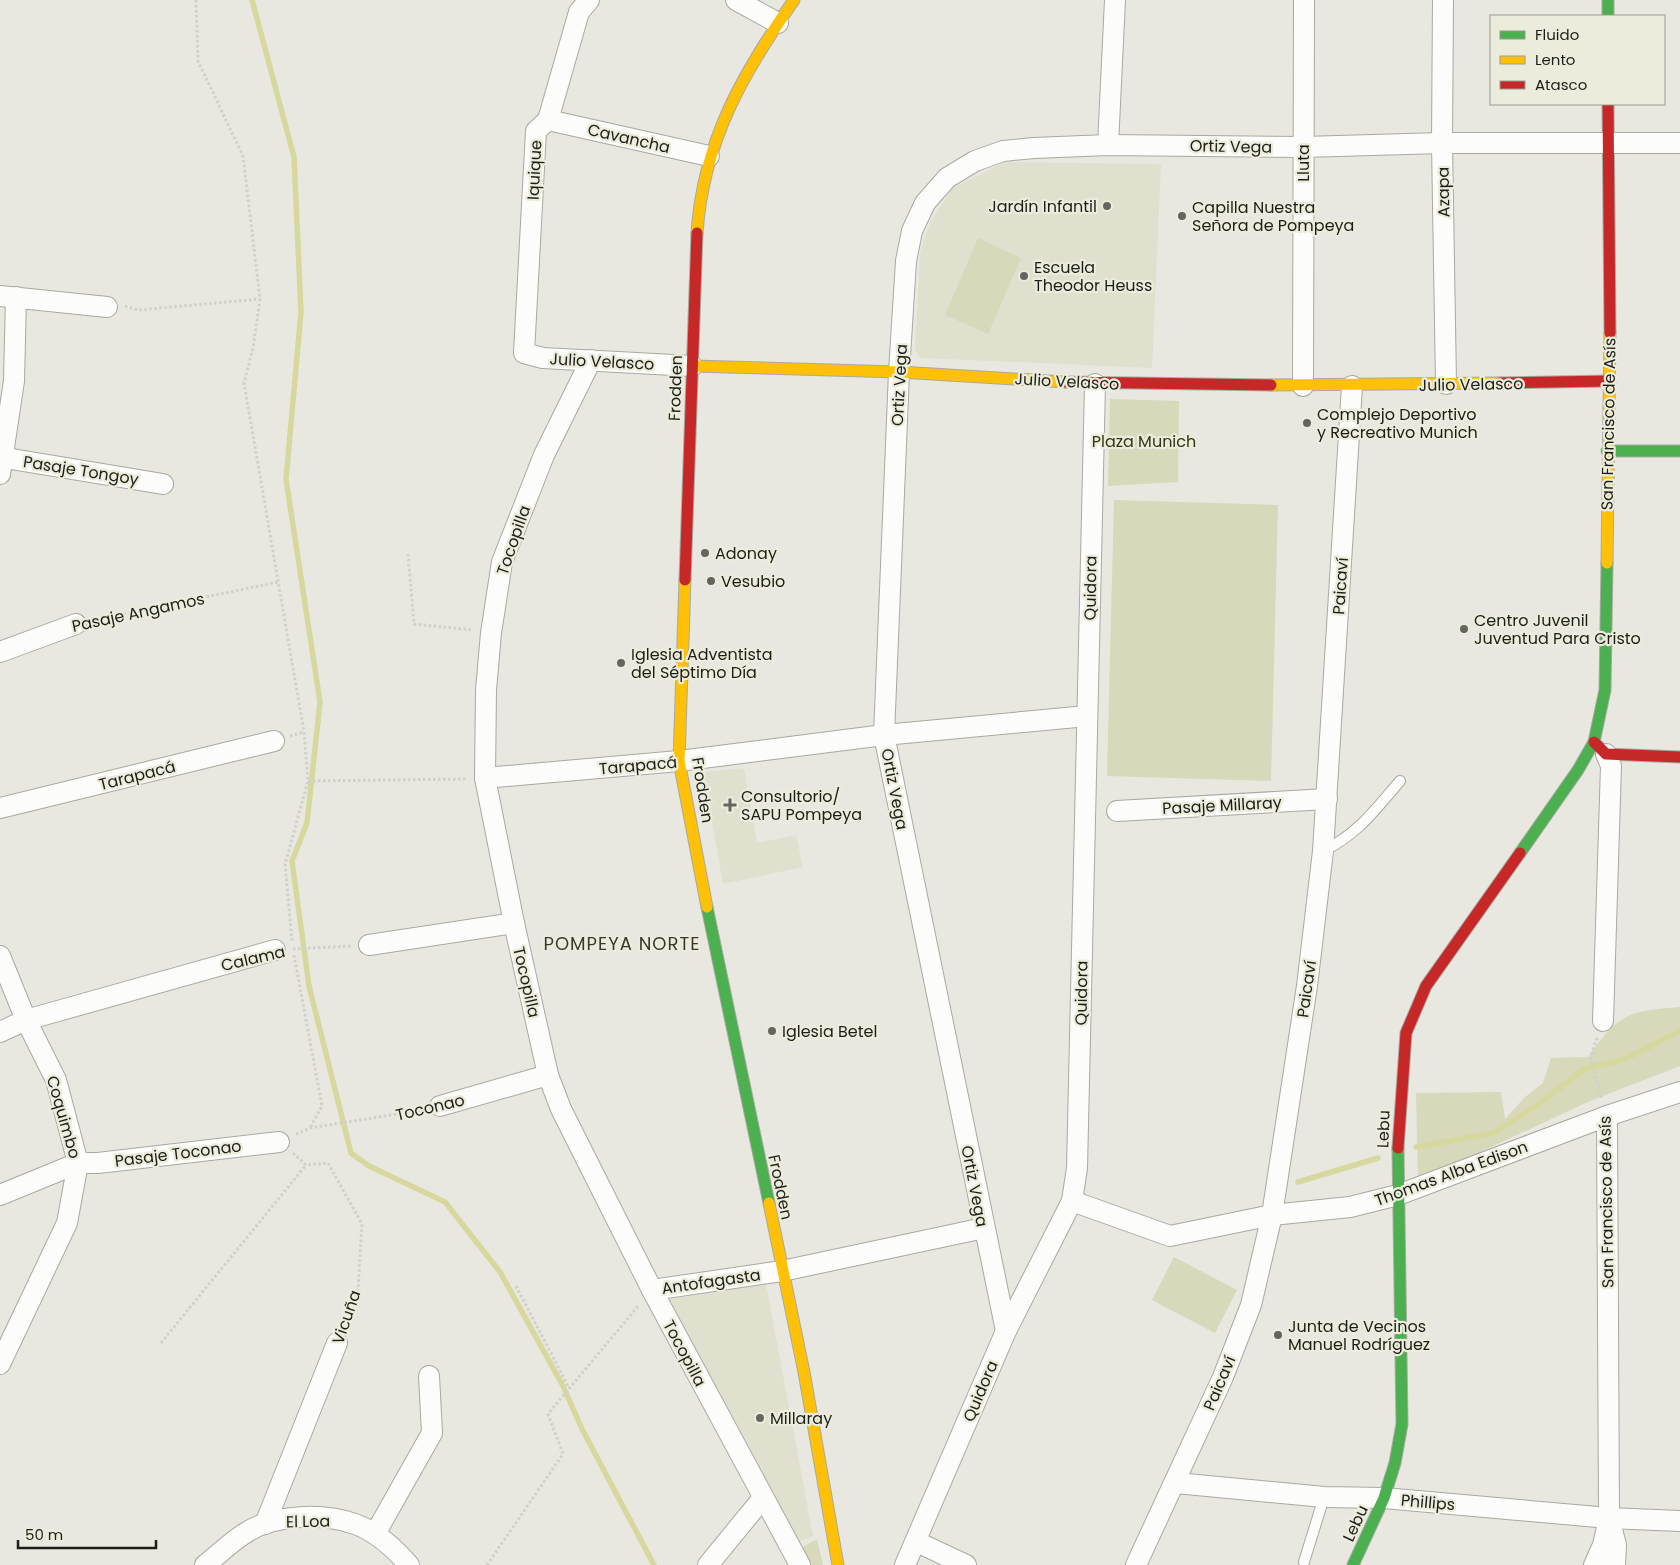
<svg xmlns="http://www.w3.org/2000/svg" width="1680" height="1565" viewBox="0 0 1680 1565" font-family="Poppins,sans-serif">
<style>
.built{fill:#e0e0cf}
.green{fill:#d8d8bb}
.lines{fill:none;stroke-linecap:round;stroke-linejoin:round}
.stream{stroke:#d7d89e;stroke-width:5.5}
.lane-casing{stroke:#a9a9a2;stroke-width:12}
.street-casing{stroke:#a9a9a2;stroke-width:22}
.fast-casing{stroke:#a9a9a2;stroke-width:13}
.slow-casing{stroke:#a9a9a2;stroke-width:13}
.jam-casing{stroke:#a9a9a2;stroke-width:13}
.path{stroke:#d0d0cd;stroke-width:3;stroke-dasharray:2.5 2.5;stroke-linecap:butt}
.lane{stroke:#fcfcfa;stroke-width:10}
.street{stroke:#fcfcfa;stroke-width:20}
.fast{stroke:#4caf50;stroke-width:11}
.slow{stroke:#ffc107;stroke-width:11}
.jam{stroke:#c62828;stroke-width:11}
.poi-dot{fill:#64655e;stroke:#ececdc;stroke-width:2}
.labels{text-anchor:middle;stroke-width:4.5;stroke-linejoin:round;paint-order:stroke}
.street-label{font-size:16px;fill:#1d1e18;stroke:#ececdc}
.poi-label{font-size:16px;fill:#1d1e18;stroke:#ececdc;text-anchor:start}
.park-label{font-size:16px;fill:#353512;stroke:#ececdc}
.neighbourhood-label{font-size:18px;letter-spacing:1px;fill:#38392b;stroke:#ececdc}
</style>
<rect width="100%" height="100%" fill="#e8e8e0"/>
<!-- built -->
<g class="built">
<polygon points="1005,162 1161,164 1152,368 921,358 915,351 920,252 930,223 952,188"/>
<polygon points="744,768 757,843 796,835 803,867 723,884 704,778 707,772"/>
<polygon points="766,1284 813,1536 798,1542 666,1300"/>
</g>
<!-- green -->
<g class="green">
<polygon points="978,238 1021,258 988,334 945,315"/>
<polygon points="1110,399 1179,401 1178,482 1108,486"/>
<polygon points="1114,500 1278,505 1271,781 1107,776"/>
<path d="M1680,1007v59l-90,35 -172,80 -2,-88 85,-1 4,27 20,-22 18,-14 8,-25 37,-1c30,-43 40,-46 92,-50z"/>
<polygon points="1174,1257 1237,1290 1215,1333 1152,1300"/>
<polygon points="817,1539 823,1565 810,1565 801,1548"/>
</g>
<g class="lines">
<!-- stream -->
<g class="stream">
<polyline points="252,0 294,157 301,312 286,479 320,702 307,823 292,861 309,986 351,1153 369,1166 445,1202 500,1272 563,1386 582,1429 654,1565"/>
<polyline points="1416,1147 1493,1133 1539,1104 1584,1069 1625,1059 1680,1031"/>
<polyline points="1298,1182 1378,1158"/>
</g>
<!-- lane casing -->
<g class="lane-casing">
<g id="lane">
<path d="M1323,851c35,-17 52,-41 77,-70"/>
<polyline points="1304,1562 1324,1497"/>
</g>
</g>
<!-- street casing -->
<g class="street-casing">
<g id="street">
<polyline points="589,0 579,12 548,120 536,131 524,353 543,358 692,366"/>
<polyline points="736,0 778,23"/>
<polyline points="1443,0 1442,143 1446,384"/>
<polyline points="548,120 709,156"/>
<polyline points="1108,145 1115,0"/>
<polyline points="0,296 107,307"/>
<polyline points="591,360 544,455 502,562 491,633 486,690 485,778 514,923 548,1075 561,1109 652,1290 800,1565"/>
<polyline points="1303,386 1304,0"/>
<polyline points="0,457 163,484"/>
<polyline points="0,474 14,381 16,297"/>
<polyline points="0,652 76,624"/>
<polyline points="485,778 679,761 884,735 1087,716"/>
<polyline points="0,808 274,741"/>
<polyline points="1117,811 1327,799"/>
<polyline points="369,945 514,923"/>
<polyline points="0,956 26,1020 56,1080 78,1163 67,1223 0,1364"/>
<polyline points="1603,1021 1611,766 1606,754"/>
<polyline points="0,1032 26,1020 275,950"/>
<polyline points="440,1106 548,1075"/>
<polyline points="1607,1116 1609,1518 1616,1545 1615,1565"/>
<polyline points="0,1195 78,1163 98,1163 279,1142"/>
<polyline points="1072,1201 1170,1236 1272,1215 1350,1207 1398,1195 1607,1116 1680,1092"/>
<polyline points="652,1290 782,1271 984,1228"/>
<polyline points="1006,1331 884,735 899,372 906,261 912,231 925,203 947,178 975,161 1003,151 1034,148 1108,145 1303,147 1442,143 1680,143"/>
<polyline points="1176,1483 1324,1497 1384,1498 1609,1518 1680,1521"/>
<polyline points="265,1524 337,1343"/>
<polyline points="375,1534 432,1433 429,1376"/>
<polyline points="917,1542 966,1565"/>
<path d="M205,1565c14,-11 27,-24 42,-33 29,-18 77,-19 108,-8 20,7 40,25 54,41"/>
<polyline points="708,1565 762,1499"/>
<polyline points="905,1565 1006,1331 1072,1201 1077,1168 1095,384"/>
<polyline points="1136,1565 1223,1377 1251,1305 1272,1215 1307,986 1323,851 1352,386"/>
<polyline points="1594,1565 1603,1545 1608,1523"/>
</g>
</g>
<!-- fast casing -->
<g class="fast-casing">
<g id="fast">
<polyline points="1608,0 1608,16"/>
<polyline points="1607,451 1680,451"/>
<polyline points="1520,853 1578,770 1594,742 1605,690 1607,563"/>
<polyline points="707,907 769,1203"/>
<polyline points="1353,1565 1384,1498 1395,1463 1402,1424 1398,1148"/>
</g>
</g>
<!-- slow casing -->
<g class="slow-casing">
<g id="slow">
<path d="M697,233c6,-91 46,-160 97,-233"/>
<polyline points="692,366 899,372 1065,382"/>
<polyline points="1271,385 1500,383"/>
<polyline points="1607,563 1610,333"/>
<polyline points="685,580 679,761 707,907"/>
<polyline points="769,1203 804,1372 838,1565"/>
</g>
</g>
<!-- jam casing -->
<g class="jam-casing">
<g id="jam">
<polyline points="1608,104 1610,333"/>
<polyline points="1065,382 1271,385"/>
<polyline points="1500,383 1610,381"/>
<polyline points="685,580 697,233"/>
<polyline points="1594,742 1606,754 1680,757"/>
<polyline points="1398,1148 1406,1033 1426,986 1520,853"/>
</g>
</g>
<!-- path -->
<g class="path">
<polyline points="196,0 198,61 243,156 260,299 253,348 244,383 304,732 308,781 285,864 292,941"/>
<polyline points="125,306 138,310 260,299"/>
<polyline points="408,554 414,624 473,630"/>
<polyline points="94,620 278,582"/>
<polyline points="290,736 304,732"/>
<polyline points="308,781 467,779"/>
<polyline points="293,949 351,946"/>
<polyline points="294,955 322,1106 310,1128"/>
<polyline points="1597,1038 1590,1059 1602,1099"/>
<polyline points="296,1134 310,1128 422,1110"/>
<polyline points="293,1153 306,1165 328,1163 362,1224 358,1289 344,1326"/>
<polyline points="516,1286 569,1388"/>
<polyline points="161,1343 306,1165"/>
<polyline points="487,1565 563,1454 548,1414 639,1305"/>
</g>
<!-- lane -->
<use href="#lane" class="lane"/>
<!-- street -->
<use href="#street" class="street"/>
<!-- fast -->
<use href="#fast" class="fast"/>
<!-- slow -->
<use href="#slow" class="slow"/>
<!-- jam -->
<use href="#jam" class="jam"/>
</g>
<!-- markers -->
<g class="poi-dot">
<circle cx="1107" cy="206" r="5"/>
<circle cx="1182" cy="216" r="5"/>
<circle cx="1024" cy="276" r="5"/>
<circle cx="1307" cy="423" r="5"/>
<circle cx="705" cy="553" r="5"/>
<circle cx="711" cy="581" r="5"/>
<circle cx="1464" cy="629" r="5"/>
<circle cx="621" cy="663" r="5"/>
<path d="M727.5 797.5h5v5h5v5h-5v5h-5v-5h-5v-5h5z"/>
<circle cx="772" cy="1031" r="5"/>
<circle cx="1278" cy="1335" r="5"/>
<circle cx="760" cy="1418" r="5"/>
</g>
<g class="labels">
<!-- street labels -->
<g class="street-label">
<text transform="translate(629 138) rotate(13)" y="6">Cavancha</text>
<text transform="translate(1231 146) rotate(1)" y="6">Ortiz Vega</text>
<text transform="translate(1303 163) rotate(-90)" y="6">Lluta</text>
<text transform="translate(534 170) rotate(-87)" y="6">Iquique</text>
<text transform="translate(1443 192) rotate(-91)" y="6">Azapa</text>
<text transform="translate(602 361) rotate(3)" y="6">Julio Velasco</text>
<text transform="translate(1067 381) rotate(3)" y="6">Julio Velasco</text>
<text transform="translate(1471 384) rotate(-1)" y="6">Julio Velasco</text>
<text transform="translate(899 385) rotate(-87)" y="6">Ortiz Vega</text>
<text transform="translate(675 388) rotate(-88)" y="6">Frodden</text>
<text transform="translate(1608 424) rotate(-89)" y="6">San Francisco de Asís</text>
<text transform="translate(81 470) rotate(9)" y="6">Pasaje Tongoy</text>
<text transform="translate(513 540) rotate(-71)" y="6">Tocopilla</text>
<text transform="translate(1340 586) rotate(-86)" y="6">Paicaví</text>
<text transform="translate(1090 588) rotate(-89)" y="6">Quidora</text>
<text transform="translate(138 612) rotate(-12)" y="6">Pasaje Angamos</text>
<text transform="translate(638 765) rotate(-5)" y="6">Tarapacá</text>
<text transform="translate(137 775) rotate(-14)" y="6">Tarapacá</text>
<text transform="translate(895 789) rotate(79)" y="6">Ortiz Vega</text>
<text transform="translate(703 790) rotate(81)" y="6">Frodden</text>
<text transform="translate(1222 805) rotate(-3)" y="6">Pasaje Millaray</text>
<text transform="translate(253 958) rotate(-13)" y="6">Calama</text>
<text transform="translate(527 982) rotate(77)" y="6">Tocopilla</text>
<text transform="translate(1306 989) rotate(-82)" y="6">Paicaví</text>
<text transform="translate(1081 993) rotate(-89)" y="6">Quidora</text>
<text transform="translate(430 1107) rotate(-13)" y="6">Toconao</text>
<text transform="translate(64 1117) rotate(74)" y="6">Coquimbo</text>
<text transform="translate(1383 1129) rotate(-88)" y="6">Lebu</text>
<text transform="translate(178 1153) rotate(-7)" y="6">Pasaje Toconao</text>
<text transform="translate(1451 1173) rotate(-20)" y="6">Thomas Alba Edison</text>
<text transform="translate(975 1186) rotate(79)" y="6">Ortiz Vega</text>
<text transform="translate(781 1187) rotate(78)" y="6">Frodden</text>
<text transform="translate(1606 1202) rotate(-91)" y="6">San Francisco de Asís</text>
<text transform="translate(711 1281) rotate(-8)" y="6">Antofagasta</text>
<text transform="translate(346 1317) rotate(-71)" y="6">Vicuña</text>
<text transform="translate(685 1353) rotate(62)" y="6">Tocopilla</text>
<text transform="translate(1219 1383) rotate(-67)" y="6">Paicaví</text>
<text transform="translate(980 1391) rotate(-67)" y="6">Quidora</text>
<text transform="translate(1428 1502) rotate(5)" y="6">Phillips</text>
<text transform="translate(308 1521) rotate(-1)" y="6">El Loa</text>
<text transform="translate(1355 1523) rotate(-65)" y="6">Lebu</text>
</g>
<!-- poi labels -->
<g class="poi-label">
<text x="1097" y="212" text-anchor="end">Jardín Infantil</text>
<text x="1192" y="213">Capilla Nuestra<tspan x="1192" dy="18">Señora de Pompeya</tspan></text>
<text x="1034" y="273">Escuela<tspan x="1034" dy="18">Theodor Heuss</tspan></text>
<text x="1317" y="420">Complejo Deportivo<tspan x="1317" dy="18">y Recreativo Munich</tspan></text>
<text x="715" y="559">Adonay</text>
<text x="721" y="587">Vesubio</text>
<text x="1474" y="626">Centro Juvenil<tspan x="1474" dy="18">Juventud Para Cristo</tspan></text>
<text x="631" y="660">Iglesia Adventista<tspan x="631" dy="18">del Séptimo Día</tspan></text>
<text x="741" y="802">Consultorio/<tspan x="741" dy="18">SAPU Pompeya</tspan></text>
<text x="782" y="1037">Iglesia Betel</text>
<text x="1288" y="1332">Junta de Vecinos<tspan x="1288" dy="18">Manuel Rodríguez</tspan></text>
<text x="770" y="1424">Millaray</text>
</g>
<!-- park labels -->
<g class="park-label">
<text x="1144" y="447">Plaza Munich</text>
</g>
<!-- neighbourhood labels -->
<g class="neighbourhood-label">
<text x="622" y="950">POMPEYA NORTE</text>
</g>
</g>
<!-- legend -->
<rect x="1490" y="15" width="175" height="90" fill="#ececdc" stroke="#999a8e"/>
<rect x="1500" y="31" width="25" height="8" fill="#4caf50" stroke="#999a8e"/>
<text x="1535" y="40" font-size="15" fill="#1d1e18">Fluido</text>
<rect x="1500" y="56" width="25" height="8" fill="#ffc107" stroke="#999a8e"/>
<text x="1535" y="65" font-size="15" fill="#1d1e18">Lento</text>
<rect x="1500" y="81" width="25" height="8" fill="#c62828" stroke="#999a8e"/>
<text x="1535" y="90" font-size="15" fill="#1d1e18">Atasco</text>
<!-- scale -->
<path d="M18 1540v8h138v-8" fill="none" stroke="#1d1e18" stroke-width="2.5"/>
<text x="25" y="1540" font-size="15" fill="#1d1e18" stroke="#ececdc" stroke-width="4" paint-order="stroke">50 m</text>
</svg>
